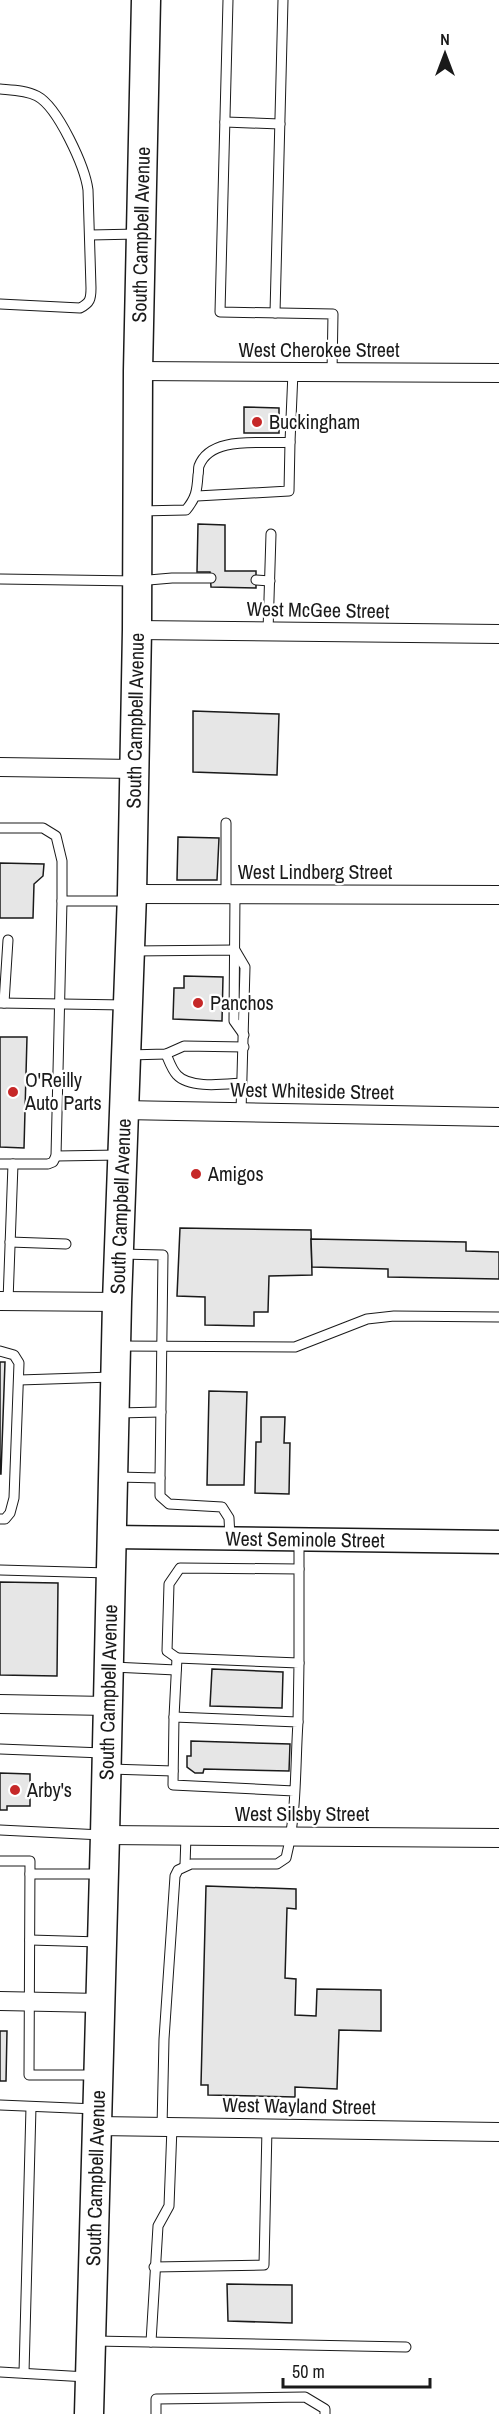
<svg xmlns="http://www.w3.org/2000/svg" width="499" height="2414" viewBox="0 0 499 2414" font-family="'Archivo Narrow',sans-serif">
<style>
.building{fill:#e6e6e6;stroke:#1a1a1a;stroke-width:1.5}
.lines{fill:none;stroke-linecap:round;stroke-linejoin:round}
.service-casing{stroke:#1a1a1a;stroke-width:11}
.minor-casing{stroke:#1a1a1a;stroke-width:20}
.tertiary-casing{stroke:#1a1a1a;stroke-width:25}
.primary-casing{stroke:#1a1a1a;stroke-width:31}
.service{stroke:#fff;stroke-width:9}
.minor{stroke:#fff;stroke-width:18}
.tertiary{stroke:#fff;stroke-width:22}
.primary{stroke:#fff;stroke-width:28}
.poi-dot{fill:#c62828;stroke:#fff;stroke-width:2}
.labels{text-anchor:middle;stroke-width:4.5;stroke-linejoin:round;paint-order:stroke}
.street-label{font-size:20px;fill:#1a1a1a;stroke:#fff}
.poi-label{font-size:20px;fill:#1a1a1a;stroke:#fff;text-anchor:start}
</style>
<rect width="100%" height="100%" fill="#fff"/>
<!-- building -->
<g class="building">
<polygon points="244,407 279,408 279,433 244,433"/>
<polygon points="198,524 225,525 225,571 256,571 256,588 211,587 210,572 197,572"/>
<polygon points="193,711 279,714 277,775 193,772"/>
<polygon points="178,837 219,838 217,880 177,880"/>
<polygon points="0,863 44,864 43,876 34,884 33,918 0,918"/>
<polygon points="184,976 223,977 222,1021 173,1019 174,988 184,988"/>
<polygon points="0,1037 27,1037 24,1148 0,1147"/>
<polygon points="180,1228 311,1230 312,1275 269,1276 268,1312 254,1312 254,1326 205,1325 205,1297 177,1296"/>
<polygon points="311,1239 466,1242 466,1251 499,1252 499,1279 388,1277 388,1269 312,1267"/>
<polygon points="0,1362 5,1362 1,1474 0,1474"/>
<polygon points="209,1391 247,1392 244,1485 207,1485"/>
<polygon points="261,1417 285,1417 284,1443 290,1443 289,1494 255,1493 256,1442 261,1442"/>
<polygon points="0,1582 58,1583 57,1676 0,1675"/>
<polygon points="212,1669 283,1672 282,1708 210,1706"/>
<polygon points="191,1741 290,1744 289,1771 204,1769 203,1773 195,1773 187,1767 187,1756 191,1756"/>
<polygon points="0,1773 30,1774 30,1806 7,1806 7,1810 0,1810"/>
<polygon points="206,1886 296,1889 296,1909 287,1908 285,1978 296,1979 295,2015 316,2016 317,1989 381,1990 381,2031 339,2030 337,2089 295,2087 295,2097 208,2095 208,2085 201,2085"/>
<polygon points="0,2031 7,2031 6,2081 0,2081"/>
<polygon points="227,2284 292,2285 292,2323 228,2321"/>
</g>
<g class="lines">
<!-- service casing -->
<g class="service-casing">
<g id="service">
<polyline points="228,0 220,312 333,314 332,372"/>
<path d="M0,89c12,1 26,1 37,7 21,11 48,71 51,94l3,98c0,11 -1,15 -11,20l-80,-4"/>
<polyline points="225,122 280,124"/>
<polyline points="90,235 138,234"/>
<polyline points="275,313 283,0"/>
<polyline points="197,496 289,491 290,442"/>
<path d="M140,511l46,-1c10,-12 11,-19 12,-35 1,-3 0,-6 1,-9 12,-32 65,-21 91,-24l3,-70"/>
<polyline points="0,579 137,581 172,578 211,578"/>
<polyline points="256,580 270,581"/>
<polyline points="268,631 271,534"/>
<polyline points="0,828 43,828 56,836 62,861 62,901"/>
<polyline points="235,894 234,1021 244,1035"/>
<polyline points="226,895 226,823"/>
<polyline points="132,951 235,950 245,967 241,1112"/>
<polyline points="0,1003 125,1005"/>
<polyline points="4,1003 8,940"/>
<path d="M166,1054c3,7 6,16 11,21 13,14 48,9 65,8"/>
<polyline points="128,1055 166,1054 184,1046 244,1047"/>
<polyline points="56,1156 120,1155"/>
<polyline points="0,1164 13,1164"/>
<polyline points="10,1242 66,1244"/>
<polyline points="8,1301 13,1164 48,1164 53,1162 56,1156 62,901 130,901"/>
<polyline points="119,1346 295,1347 367,1319 394,1316 499,1317"/>
<polyline points="0,1351 14,1355 19,1363 14,1498 10,1513 5,1519 0,1519"/>
<polyline points="19,1380 112,1377"/>
<polyline points="118,1413 161,1412"/>
<polyline points="117,1477 160,1478 163,1255 121,1254"/>
<polyline points="160,1478 160,1496 169,1504 222,1507 229,1518 230,1538"/>
<polyline points="299,1569 299,1539"/>
<polyline points="0,1570 109,1573"/>
<polyline points="177,1658 167,1651 169,1584 180,1568 299,1569 299,1663"/>
<polyline points="113,1667 176,1670"/>
<polyline points="174,1717 177,1658 299,1663 298,1722"/>
<polyline points="0,1749 103,1753"/>
<polyline points="110,1769 173,1771"/>
<polyline points="0,1830 102,1835"/>
<polyline points="0,1861 30,1861 29,2075 94,2075"/>
<polyline points="185,1865 186,1836"/>
<polyline points="30,1874 102,1874"/>
<polyline points="30,1940 100,1942"/>
<polyline points="0,2105 96,2109"/>
<path d="M162,2127l2,-88 11,-163 3,-6 13,-6h86l9,-6c11,-44 9,-91 12,-136l-124,-5 -1,68 121,6"/>
<polyline points="154,2267 264,2265 267,2128"/>
<polyline points="94,2341 406,2347"/>
<polyline points="151,2342 158,2226 169,2206 172,2127"/>
<polyline points="0,2372 87,2377"/>
<polyline points="24,2373 31,2107"/>
<polyline points="156,2414 156,2399 305,2397 325,2409 325,2414"/>
</g>
</g>
<!-- minor casing -->
<g class="minor-casing">
<g id="minor">
<polyline points="138,371 499,373"/>
<polyline points="137,630 499,634"/>
<polyline points="0,767 134,769"/>
<polyline points="132,894 499,895"/>
<polyline points="123,1110 499,1117"/>
<polyline points="0,1301 117,1302"/>
<polyline points="0,1704 107,1706"/>
<polyline points="105,1835 499,1838"/>
<polyline points="0,2001 101,2003"/>
<polyline points="97,2126 499,2132"/>
</g>
</g>
<!-- tertiary casing -->
<g class="tertiary-casing">
<g id="tertiary">
<path id="s1" d="M111,1537l388,5"/>
</g>
</g>
<!-- primary casing -->
<g class="primary-casing">
<g id="primary">
<path id="s2" d="M89,2414l16,-579 12,-533 15,-408 5,-264 1,-259 8,-371"/>
</g>
</g>
<!-- service -->
<use href="#service" class="service"/>
<!-- minor -->
<use href="#minor" class="minor"/>
<!-- tertiary -->
<use href="#tertiary" class="tertiary"/>
<!-- primary -->
<use href="#primary" class="primary"/>
</g>
<!-- markers -->
<g class="poi-dot">
<circle cx="257" cy="422" r="6"/>
<circle cx="198" cy="1003" r="6"/>
<circle cx="13" cy="1092" r="6"/>
<circle cx="196" cy="1174" r="6"/>
<circle cx="15" cy="1790" r="6"/>
</g>
<g class="labels">
<!-- street labels -->
<g class="street-label">
<text dy="7" stroke="none"><textPath href="#s2" startOffset="2180">South Campbell Avenue</textPath></text>
<text x="319" y="357">West Cherokee Street</text>
<text transform="translate(318 610) rotate(1)" y="7">West McGee Street</text>
<text dy="7" stroke="none"><textPath href="#s2" startOffset="1694">South Campbell Avenue</textPath></text>
<text x="315" y="879">West Lindberg Street</text>
<text transform="translate(312 1091) rotate(1)" y="7">West Whiteside Street</text>
<text dy="7" stroke="none"><textPath href="#s2" startOffset="1208">South Campbell Avenue</textPath></text>
<text dy="7" stroke="none"><textPath href="#s1" startOffset="194">West Seminole Street</textPath></text>
<text dy="7" stroke="none"><textPath href="#s2" startOffset="722">South Campbell Avenue</textPath></text>
<text x="302" y="1821">West Silsby Street</text>
<text transform="translate(299 2106) rotate(1)" y="7">West Wayland Street</text>
<text dy="7" stroke="none"><textPath href="#s2" startOffset="236">South Campbell Avenue</textPath></text>
</g>
<!-- poi labels -->
<g class="poi-label">
<text x="269" y="429">Buckingham</text>
<text x="210" y="1010">Panchos</text>
<text x="25" y="1087">O'Reilly<tspan x="25" dy="23">Auto Parts</tspan></text>
<text x="208" y="1181">Amigos</text>
<text x="27" y="1797">Arby's</text>
</g>
</g>
<!-- north arrow -->
<g transform="translate(445 54)" stroke="#ffffff" stroke-width="4.5" paint-order="stroke">
<path d="M0-4.5L10 22L0 15L-10 22Z" fill="#1a1a1a"/>
<text y="-9" font-size="16" font-weight="bold" text-anchor="middle" fill="#1a1a1a">N</text>
</g>
<!-- scale -->
<path d="M283 2378v9h147v-9" fill="none" stroke="#1a1a1a" stroke-width="3"/>
<text x="292" y="2378" font-size="18" fill="#1a1a1a" stroke="#ffffff" stroke-width="4.5" paint-order="stroke">50 m</text>
</svg>
